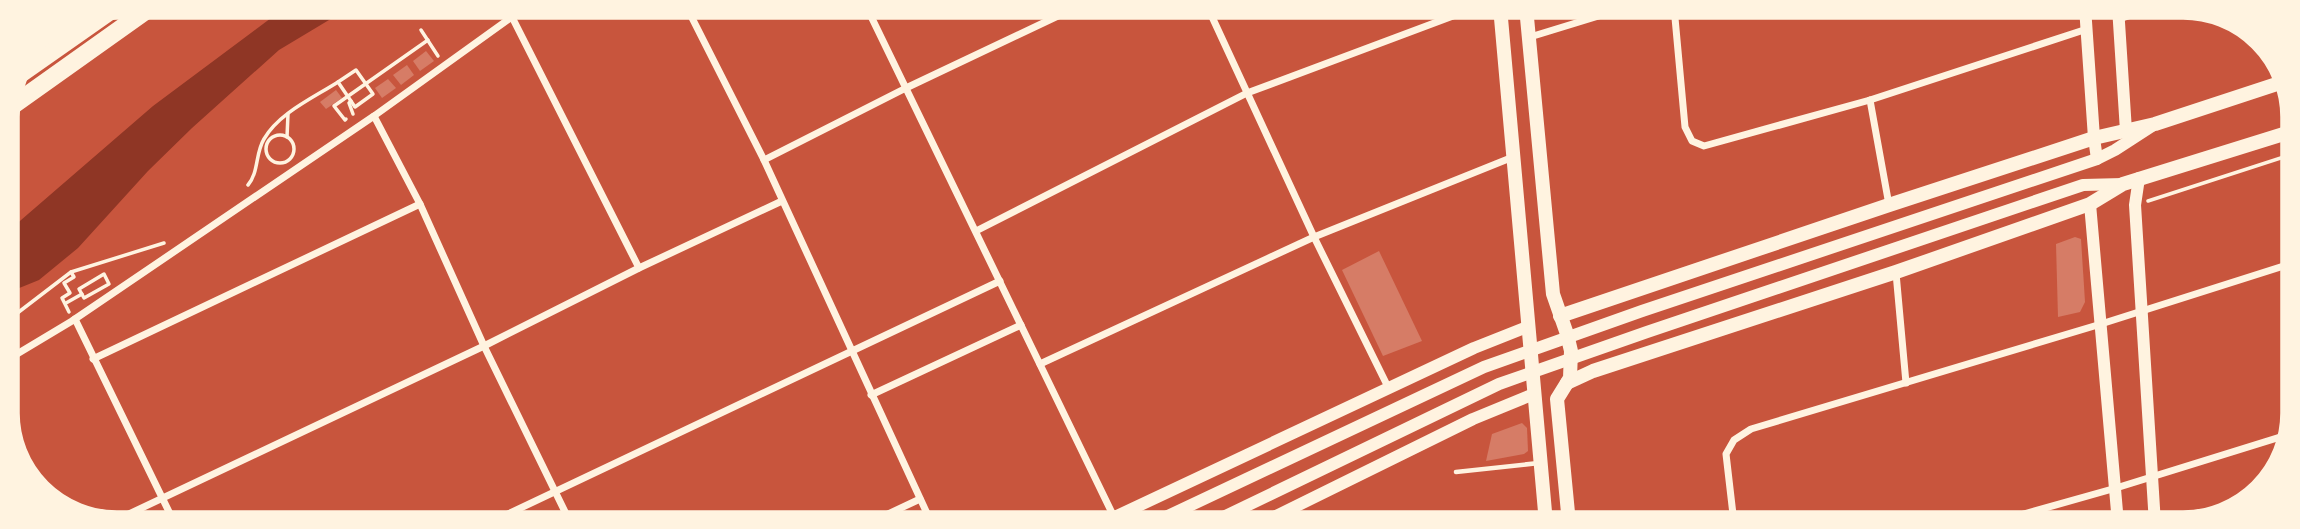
<svg xmlns="http://www.w3.org/2000/svg" width="2300" height="529" viewBox="0 0 2300 529" font-family="'DejaVu Sans',sans-serif">
<style>
.water{fill:#8f3625}
.building{fill:#d67c66}
.lines{fill:none;stroke-linecap:round;stroke-linejoin:round}
.path{stroke:#fff3e0;stroke-width:3.5}
.service{stroke:#fff3e0;stroke-width:4.5}
.minor{stroke:#fff3e0;stroke-width:7}
.tertiary{stroke:#fff3e0;stroke-width:12}
.secondary{stroke:#fff3e0;stroke-width:12}
.primary{stroke:#fff3e0;stroke-width:14}
.motorway{stroke:#fff3e0;stroke-width:18}
.rim{fill:none;stroke:#fff3e0;stroke-width:3.5}
</style>
<rect width="100%" height="100%" fill="#c8553d"/>
<!-- water -->
<polygon class="water" points="292,5 354,5 279,50 192,128 148,171 78,248 39,280 7,293 6,233 153,106 271,18"/>
<!-- building -->
<g class="building">
<polygon points="426,51 434,61 420,71 413,61"/>
<polygon points="407,65 414,75 401,85 393,75"/>
<polygon points="388,79 396,88 382,98 375,88"/>
<polygon points="336,90 342,98 326,109 320,102"/>
<polygon points="2075,237 2081,239 2085,302 2080,312 2058,317 2056,244"/>
<polygon points="1379,251 1422,341 1383,356 1342,270"/>
<polygon points="1522,423 1527,428 1528,451 1524,454 1486,461 1492,434"/>
</g>
<g class="lines">
<!-- path -->
<g class="path">
<polyline points="421,30 438,56"/>
<polygon points="356,70 373,94 355,107 338,82"/>
<polyline points="351,101 349,103 353,114"/>
<polyline points="346,119 345,120 334,106 428,40"/>
<circle cx="280" cy="149" r="14"/>
<polyline points="287,137 288,114"/>
<path d="M248,185c11,-13 7,-31 16,-46 15,-26 49,-41 74,-57"/>
<polyline points="2148,201 2293,154"/>
<polygon points="104,274 109,284 84,298 79,289"/>
<polyline points="66,303 82,294"/>
<polyline points="69,312 62,298 70,293 64,283 74,277 71,272"/>
<polyline points="7,321 71,272 164,243"/>
</g>
<!-- service -->
<polyline class="service" points="1456,472 1539,463"/>
<!-- minor -->
<g class="minor">
<polyline points="686,6 764,160 931,522"/>
<polyline points="866,6 1114,517"/>
<polyline points="1207,6 1314,237 1388,387"/>
<polyline points="1674,7 1685,127 1692,141 1704,146 1870,100 2087,29"/>
<polyline points="512,17 639,268"/>
<polyline points="2119,19 2156,7"/>
<polyline points="1530,37 1628,7"/>
<polyline points="1870,100 1889,205"/>
<polyline points="374,116 420,204 484,346 570,522"/>
<polyline points="764,160 906,88 1079,6"/>
<polyline points="976,231 1247,93 1477,7"/>
<polyline points="1896,273 1906,383"/>
<polyline points="75,319 174,522"/>
<polyline points="93,359 420,204"/>
<polyline points="7,360 72,321 374,116 527,6"/>
<polyline points="1040,364 1314,237 1513,157"/>
<polyline points="871,395 1021,325"/>
<polyline points="112,522 484,346 639,268 782,201"/>
<polyline points="491,522 1000,281"/>
<polyline points="871,522 920,499"/>
<polyline points="1734,523 1726,454 1734,440 1751,429 2101,324 2293,263"/>
<polyline points="1992,523 2116,488 2293,433"/>
</g>
<!-- tertiary -->
<g class="tertiary">
<polyline points="2085,7 2094,138 2097,159"/>
<polyline points="2118,7 2126,131"/>
<polyline points="2139,178 2135,205 2155,524"/>
<polyline points="2090,204 2118,523"/>
</g>
<!-- secondary -->
<g class="secondary">
<polyline points="1102,523 1474,348 1527,327"/>
<polyline points="1153,523 1484,367 1642,311 2097,159 2115,150 2152,126"/>
<polyline points="1211,523 1499,384 1647,332 2083,185 2123,184"/>
<polyline points="1262,523 1473,419 1534,394"/>
</g>
<!-- primary -->
<g class="primary">
<polyline points="1500,7 1546,523"/>
<polyline points="1526,7 1553,294 1567,334 1571,351 1570,378 1557,399 1569,523"/>
<polyline points="1560,316 1889,205 2094,138 2155,124 2286,81"/>
<polyline points="1567,383 1593,371 1896,272 2090,204 2123,184 2293,131"/>
</g>
<!-- motorway -->
<g class="motorway">
<polyline points="22,73 119,5"/>
<polyline points="5,111 154,5"/>
</g>
</g>
<!-- crop -->
<path d="M0 0H2300V529H0ZM117 18H2183A99 99 0 0 1 2282 117V413A99 99 0 0 1 2183 512H117A99 99 0 0 1 18 413V117A99 99 0 0 1 117 18Z" fill="#fff3e0" fill-rule="evenodd"/>
<path class="rim" d="M117 18H2183A99 99 0 0 1 2282 117V413A99 99 0 0 1 2183 512H117A99 99 0 0 1 18 413V117A99 99 0 0 1 117 18Z"/>
</svg>
